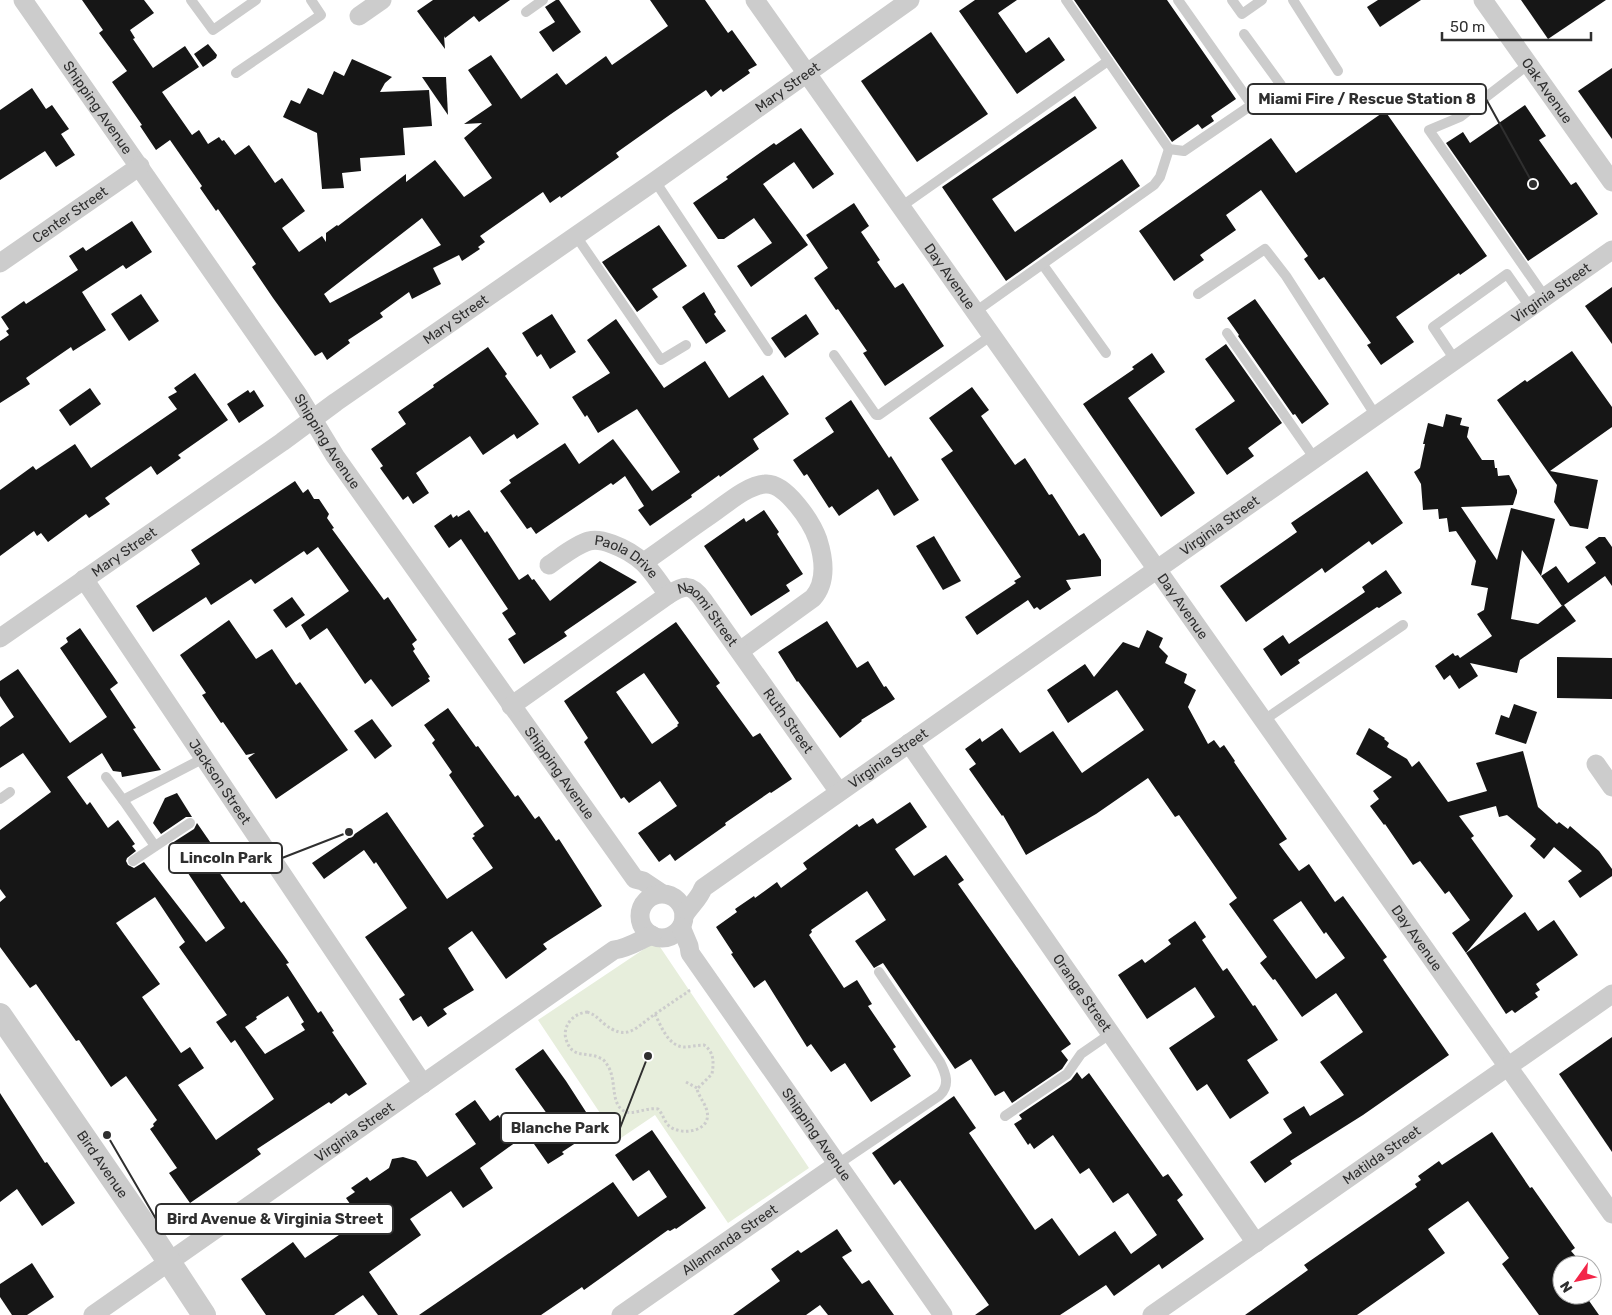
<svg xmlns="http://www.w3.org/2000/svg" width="1612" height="1315" viewBox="0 0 1612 1315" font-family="Rubik,sans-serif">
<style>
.green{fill:#e7eedc}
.building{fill:#161616;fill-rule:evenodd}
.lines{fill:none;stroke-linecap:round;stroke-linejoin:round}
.path{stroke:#ccc;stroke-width:3;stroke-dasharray:2.5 2.5;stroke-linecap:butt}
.service{stroke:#ccc;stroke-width:10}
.minor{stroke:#ccc;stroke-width:19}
.tertiary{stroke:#ccc;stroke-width:24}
.labels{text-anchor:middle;stroke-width:5;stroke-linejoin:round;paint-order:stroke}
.street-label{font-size:14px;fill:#2f2f2f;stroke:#fff}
.leader{fill:none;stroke:#2f2f2f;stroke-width:2}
.callout-dot{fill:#2f2f2f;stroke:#fff;stroke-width:2}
.callout{fill:#fff;stroke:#2f2f2f;stroke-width:2}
.callout-label{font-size:15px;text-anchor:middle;font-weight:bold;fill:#2f2f2f}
</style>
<rect width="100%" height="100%" fill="#fff"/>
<!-- green -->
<polygon class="green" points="656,941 809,1168 728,1223 655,1115 618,1140 538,1020"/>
<!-- building -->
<g class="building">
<path d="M82,0h62l10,13 -24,17 5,8 -2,1 20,29 32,-22 14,21 -37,25 30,43 7,-5 9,14 11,-7 3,4 2,-1 11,15 14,-10 26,38 7,-5 23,33 -23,17 17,24 23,-16 4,6v-9l11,-8 1,1 68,-52v8l29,-22 29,37 28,-19 -28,-40 18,-15 -18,1 28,-19 -24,-35 23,-15 30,44 36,-26 9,12 40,-29 6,9 56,-39 -18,-26h55l23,33 4,-3 25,35 -9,5 2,3 -27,19 -2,-3 -10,8 -5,-7 -35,24 -55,39 3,4 -58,41 -1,-2 -10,7 -7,-11 -63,44 5,6 -7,5 2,2 -18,12 -3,-6 -26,13 8,16 -29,15 -3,-7 -29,21 3,4 -35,23 2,3 -23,17 -5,-8 -7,4 -42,-58 -21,-31 4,-3 -38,-55 -2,2 -16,-23 2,-2 -32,-46 -14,10 -16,-24 2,-1 -30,-43 15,-11 -28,-38 4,-3zM422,218l19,27 -111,58 -6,-9z"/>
<polygon points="433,0 510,0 479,22 474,16 445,38 444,36 445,49 417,11"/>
<polygon points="556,0 559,0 581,32 553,52 539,32 555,22 545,7"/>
<polygon points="975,0 1017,0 998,13 1026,53 1049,37 1065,60 1017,94 959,11"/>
<polygon points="1074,0 1167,0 1236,99 1211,116 1214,121 1202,129 1198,124 1172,142"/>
<polygon points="1378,0 1421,0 1380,27 1367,7"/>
<polygon points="1521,0 1606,0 1548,39"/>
<polygon points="931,32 988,114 917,162 861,81"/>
<polygon points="208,44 217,55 216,58 203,67 194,54"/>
<polygon points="352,59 392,77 385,83 380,92 429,90 432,126 403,128 405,155 360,158 361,171 342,173 344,188 322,189 317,133 283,117 291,100 300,104 308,88 323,95 334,71 344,76"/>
<polygon points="1612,68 1612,139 1578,91"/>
<polygon points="422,77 446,77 448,115"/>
<polygon points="32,88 46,109 52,105 69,129 61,134 75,155 56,167 45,151 0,180 0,110"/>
<polygon points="1075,96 1097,128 992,199 1015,232 1122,159 1140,186 1006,281 942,187"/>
<polygon points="1525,105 1546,136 1539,140 1571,185 1576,182 1598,214 1528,261 1446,143 1463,132 1470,143"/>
<polygon points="1385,111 1487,256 1460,275 1459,273 1396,317 1414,342 1381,365 1367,345 1371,343 1324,277 1319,280 1304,259 1308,256 1261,190 1226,215 1236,230 1200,255 1204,260 1174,281 1139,231 1271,138 1296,173"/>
<polygon points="801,128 834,174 813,189 794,162 763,184 808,245 751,287 737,266 772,243 754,218 724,239 718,239 693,203 728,179 726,177 774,143 776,145"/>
<polygon points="854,203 869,226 861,232 880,260 877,262 895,288 903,283 944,346 885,386 863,353 867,351 838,309 836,310 814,278 828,268 806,235"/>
<polygon points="132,221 152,252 126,269 123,265 82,292 106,330 73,351 71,347 26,378 30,384 0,403 0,341 9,335 6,331 9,329 1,317 24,301 26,304 78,270 69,256 83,247 86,251"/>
<polygon points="659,225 687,266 652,289 658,297 637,312 602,262"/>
<polygon points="1612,287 1612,344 1585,306"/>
<polygon points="704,292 716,312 714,314 726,331 706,344 682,307"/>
<polygon points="141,294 159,321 129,341 111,314"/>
<polygon points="1255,299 1329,404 1302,424 1295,414 1293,415 1238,336 1239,335 1227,318"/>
<polygon points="552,314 576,352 550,369 541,354 537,357 522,333"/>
<polygon points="806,314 819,334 785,358 771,338"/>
<polygon points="616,319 664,388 705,361 729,398 763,375 789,414 753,439 759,449 720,477 719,475 691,495 692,497 650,526 638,510 644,506 625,476 613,485 611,483 536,534 531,527 527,529 500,491 511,483 509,480 565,443 579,464 613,439 652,491 680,472 637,409 598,433 587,415 585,417 572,397 610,373 587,340"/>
<polygon points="1226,344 1282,423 1248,448 1254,456 1227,475 1195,429 1235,401 1205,359"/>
<polygon points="488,347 507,374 505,376 539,424 517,439 514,434 483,455 470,436 416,473 429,493 413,504 408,496 403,500 380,468 383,466 371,449 406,424 398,412 434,387 433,385"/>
<polygon points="1572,351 1612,407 1612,427 1550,471 1598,480 1588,529 1570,526 1554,502 1557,485 1497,400 1525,380 1527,382"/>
<polygon points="1152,353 1165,372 1128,398 1195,493 1161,517 1083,404 1134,369 1132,367"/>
<polygon points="195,373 228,420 178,455 181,458 157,475 151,466 105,498 110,504 89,518 86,514 48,542 41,533 37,536 34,531 0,556 0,490 33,466 36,470 75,444 91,468 177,409 168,397 177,392 174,388"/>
<polygon points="972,387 989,410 981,416 1015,465 1025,458 1049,495 1052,494 1079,536 1084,533 1101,560 1101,576 1066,580 1071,589 1040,610 1037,607 1034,609 1028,600 977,635 965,617 1016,583 1014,581 1021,577 941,459 953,451 929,418"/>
<polygon points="90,388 101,404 70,426 59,410"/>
<polygon points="248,390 250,393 254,390 264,406 239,423 227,404"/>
<polygon points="851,400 889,458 891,456 919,500 894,516 878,489 839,516 832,506 829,508 807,474 804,476 793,460 834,432 825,418"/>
<polygon points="1446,414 1462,418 1460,425 1469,427 1467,437 1482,460 1494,460 1495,468 1497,468 1498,476 1509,475 1517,490 1517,493 1513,505 1461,507 1497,560 1511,508 1555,519 1541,576 1522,550 1511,619 1538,624 1563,605 1562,606 1541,576 1556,566 1568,583 1596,563 1585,547 1599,537 1605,537 1612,547 1612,586 1605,576 1564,605 1576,621 1520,660 1517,673 1470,663 1478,676 1459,689 1450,675 1444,680 1435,666 1453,653 1455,656 1458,655 1460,658 1492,636 1477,614 1484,610 1488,588 1471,585 1476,561 1456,531 1449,532 1447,518 1439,519 1438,509 1423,510 1421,484 1414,472 1420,468 1425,444 1423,444 1428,423 1443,427"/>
<polygon points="1367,471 1403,523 1372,545 1369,541 1325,573 1322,568 1246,622 1220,586 1297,532 1291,523"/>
<polygon points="295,481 303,493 308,489 314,499 319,499 329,514 327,518 334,528 332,529 384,600 388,597 417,640 412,644 415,649 413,651 430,677 428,678 430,681 392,707 371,679 365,684 327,628 310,640 301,625 349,591 318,547 307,555 304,551 255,584 251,579 211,605 206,597 153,632 136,606 200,564 191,550"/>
<polygon points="469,510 485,533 487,531 519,580 528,574 532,580 534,579 550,601 600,561 637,582 564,632 567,636 524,664 508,639 516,634 502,613 508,609 461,539 449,548 434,526 451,514 453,518 457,515 458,517"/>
<polygon points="764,510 779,532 777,534 803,574 786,585 790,591 751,616 704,546 744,518 746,522"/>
<polygon points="934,536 961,581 943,590 916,546"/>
<polygon points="1386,570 1402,593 1379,608 1377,607 1298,660 1300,663 1281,676 1263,649 1283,635 1289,644 1365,592 1362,587"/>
<polygon points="292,597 305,615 286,628 273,610"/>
<polygon points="229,620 256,659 272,649 296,685 300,682 348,750 276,799 248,758 255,753 246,755 223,722 221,723 202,695 206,693 180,655"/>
<polygon points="827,621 857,668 868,661 884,687 886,686 895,699 861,720 862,721 840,738 798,681 797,682 778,652"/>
<path d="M676,622l44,61 -4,3 37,51 7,-4 32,46 -21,14 -1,-1 -45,31 1,2 -51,36 -5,-7 -11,8 -21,-29 39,-27 -17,-25 -31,22 -5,-6 -3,2 -37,-57 4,-4 -24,-37zM644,673l35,50 -2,2 1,1 -26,18 -36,-52z"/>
<path d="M80,628l38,55 -8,6 26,39 -3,1 28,41 -39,7 -1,-5 -8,-1 -11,-18 -35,24 20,28 3,-3 18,26 10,-8 17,24 -3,2 4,5 -9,7 -1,3 2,4 6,3 10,-6 62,80 19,-14 -56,-83 25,-16 3,-6 20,29 -8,6 32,45 3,-2 38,52 7,10 -3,1 32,49 3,-2 13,20 -2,1 35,52 -18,12 -3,-3 -15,11 -2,-2 -72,47 4,5 -71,49 -21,-30 8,-5 -27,-39 4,-3 -1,-2 4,-4 -31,-44 -15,11 -32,-47 -3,1 -40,-57 -6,4 -30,-41v-45l6,-5 -6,-8v-59l51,-38 -28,-39 -23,15v-41l14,-10 -14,-21v-15l18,-12 52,74 37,-26 -47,-69 8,-6 -2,-4zM155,897l30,45 -6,5 48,68 -11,7 15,21 4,-3 39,59 -58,41 -38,-55 26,-17 -14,-21 -9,6 -39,-56 18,-13 -44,-61zM288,996l16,26 -3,2 4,6 -40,24 -20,-27 12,-8 -1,-2z"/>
<path d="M1147,630l16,8 -4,9 9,9 -3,7 22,11 -3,9 12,7 -8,17 20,37 6,-4 6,8 4,-3 11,16 -1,1 53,77 -8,5 20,27 10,-7 26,38 8,-6 44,61 -4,3 66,95 -86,60 -73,46 2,3 -27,19 -15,-21 42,-29 -9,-14 21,-13 6,10 34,-21 -24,-33 43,-30 -27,-39 -34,24 -27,-38 -2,1 -13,-17 7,-6 -38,-53 8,-6 -58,-83 -4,2 -27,-39 -52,36 -70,41 -23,-40 -1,1 -33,-47 7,-5 -11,-15 15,-11 2,4 20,-14 18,25 33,-22 29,42 62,-43 -27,-40 -49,33 -21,-33 38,-26 9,13 29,-35 16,6zM1301,901l23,33 2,-2 19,26 -29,21 -43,-59z"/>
<polygon points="1557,657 1612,658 1612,699 1557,698"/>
<polygon points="1514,704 1537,712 1526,744 1495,734 1501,715 1509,718"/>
<polygon points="448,708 476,747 478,746 515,797 518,795 535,819 539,816 556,841 559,839 602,906 543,944 547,949 506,979 472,931 448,948 474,990 443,1009 447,1014 428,1027 421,1016 413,1021 399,999 405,995 365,937 407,908 376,862 374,864 364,850 324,879 312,863 387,812 447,899 493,868 472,838 475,836 473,834 484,826 449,775 452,772 432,743 435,740 424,725"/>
<polygon points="372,719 392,746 375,759 354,731"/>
<polygon points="1369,728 1385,738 1384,739 1389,743 1387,747 1407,759 1412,767 1419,761 1448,802 1487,791 1476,763 1523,751 1538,807 1557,824 1559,822 1568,829 1570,826 1599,851 1612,869 1612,876 1580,898 1568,881 1582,871 1554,847 1544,859 1530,846 1536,839 1507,815 1499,817 1496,806 1459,816 1474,836 1471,838 1513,896 1466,953 1452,933 1470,920 1449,891 1445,894 1420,861 1413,865 1385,824 1384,825 1370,806 1379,799 1373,791 1392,777 1356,754"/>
<polygon points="177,793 192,817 186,817 161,834 153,823 165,798"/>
<polygon points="910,802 927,827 895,849 914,876 946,855 964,880 958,884 1071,1044 1061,1051 1068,1060 1062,1069 1012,1103 1004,1091 995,1096 971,1059 955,1069 883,963 874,968 855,941 886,920 867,891 811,930 812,932 809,935 844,988 857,980 872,1004 868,1006 896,1047 893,1049 911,1076 871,1102 845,1063 831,1072 811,1044 807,1047 765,980 754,988 731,954 733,953 716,927 737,912 735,909 754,896 755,898 777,882 781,888 807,869 803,863 857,824 859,827 873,818 877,824"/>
<polygon points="1525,912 1538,931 1554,920 1578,955 1536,984 1540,990 1535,993 1538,997 1515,1013 1512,1010 1506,1014 1466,953"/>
<polygon points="1195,921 1206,937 1202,940 1223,971 1227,968 1253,1006 1255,1005 1278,1040 1247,1060 1269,1093 1230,1119 1207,1084 1197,1091 1169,1048 1215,1017 1195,987 1147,1019 1118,975 1142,959 1145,963 1171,944 1168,940"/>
<polygon points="1612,1037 1612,1152 1559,1074"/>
<polygon points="543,1049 566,1081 597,1129 562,1152 564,1154 548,1164 527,1134 550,1118 515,1069"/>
<polygon points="1077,1072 1082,1079 1089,1073 1163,1177 1168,1174 1183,1195 1177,1200 1204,1239 1162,1269 1159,1264 1114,1296 1106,1285 1060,1315 975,1315 989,1305 900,1180 894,1185 872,1153 954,1096 976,1128 969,1133 1035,1230 1052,1218 1079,1256 1115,1231 1131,1254 1157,1235 1128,1193 1113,1203 1089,1168 1080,1174 1053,1135 1034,1149 1030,1143 1028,1145 1014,1124 1022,1119 1019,1115 1071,1080"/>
<polygon points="0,1093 45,1163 47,1162 75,1203 42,1226 17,1189 0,1202"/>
<polygon points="475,1100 490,1121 498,1115 516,1142 480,1168 493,1188 463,1208 451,1191 410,1219 421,1235 369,1272 398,1315 378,1315 363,1295 334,1315 266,1315 241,1279 293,1242 305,1258 361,1220 346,1198 355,1192 351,1188 367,1177 370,1181 389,1168 392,1159 403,1157 416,1161 427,1177 476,1144 455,1114"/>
<polygon points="652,1130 706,1208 676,1229 675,1228 670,1231 668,1230 584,1290 582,1287 541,1315 419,1315 613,1182 638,1217 667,1197 649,1170 633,1181 615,1155"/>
<polygon points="1492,1132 1530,1188 1532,1187 1575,1248 1571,1251 1578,1259 1569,1265 1562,1265 1562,1295 1585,1295 1599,1315 1539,1315 1502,1264 1509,1258 1468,1201 1428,1229 1445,1253 1357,1315 1245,1315 1308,1270 1304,1265 1417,1187 1415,1184 1421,1180 1418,1176 1439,1161 1442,1165"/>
<polygon points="837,1229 852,1251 842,1257 862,1284 869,1280 894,1315 828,1315 820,1305 806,1315 733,1315 780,1281 771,1269 798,1250 801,1253"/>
<polygon points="32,1263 54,1297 27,1315 12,1315 0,1297 0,1284"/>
</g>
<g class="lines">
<!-- path -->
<g class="path">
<path d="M587,1012c7,2 11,6 16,11 24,19 31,6 52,-9 6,12 13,32 29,33 6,0 13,-2 20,-2 10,7 10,17 8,29l-15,15c2,8 8,14 10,22 5,21 -26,25 -38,15 -5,-5 -6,-12 -11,-17 -12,-2 -26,7 -34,2 -14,-8 -7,-30 -16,-45 -2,-3 -4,-7 -8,-8 -13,-7 -28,2 -34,-19 -2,-6 0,-13 4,-18 4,-5 10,-8 17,-9z"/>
<polyline points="655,1014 689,991 687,988"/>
<polyline points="686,1082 697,1088"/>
</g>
<!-- service -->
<g class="service">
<polyline points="191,0 213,30 256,0"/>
<polyline points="1066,0 1169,149 1184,151 1281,85 1244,34"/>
<polyline points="1178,0 1252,105"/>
<polyline points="1232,0 1242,14 1262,0"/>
<polyline points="1293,0 1338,71"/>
<polyline points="526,12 543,0"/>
<polyline points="1529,64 1460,117 1429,130 1545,297"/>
<polyline points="236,73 321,15 311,0"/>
<polyline points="655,181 768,351"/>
<polyline points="902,206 1108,61"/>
<polyline points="576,236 661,360 686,345"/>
<polyline points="1043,265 1106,353"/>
<polyline points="1198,294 1265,249 1286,276 1376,416"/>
<polyline points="975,312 1154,185 1160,177 1169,149"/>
<polyline points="1227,333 1315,459"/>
<polyline points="834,355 876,415 879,415 992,335"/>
<polyline points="1455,360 1433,327 1507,274 1530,307"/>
<polyline points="1264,720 1403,625"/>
<polyline points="106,777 123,800 155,846"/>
<polyline points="0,799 10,792"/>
<polyline points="123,800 204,758"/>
<polyline points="133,861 190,823"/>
<polyline points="1005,1116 1067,1074 1081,1054 1110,1034"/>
<path d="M838,1164l102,-69c10,-10 6,-21 0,-33l-61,-90"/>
</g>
<!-- minor -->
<g class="minor">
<path id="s1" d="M23,0l275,395 37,61 300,423 8,2 18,12"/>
<path id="s2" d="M755,0l857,1214"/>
<path id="s3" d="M1483,0l129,182"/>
<polyline points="359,16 382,0"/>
<path id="s4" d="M0,263l140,-97"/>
<path d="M644,562c22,-15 43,-31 65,-46 15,-10 38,-31 56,-32 21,-2 47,39 53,56 6,19 9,42 -5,58l-73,53"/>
<path id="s5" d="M549,565c12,-8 26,-20 40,-24 8,-2 15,0 23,3 30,11 39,26 56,51"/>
<path id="s6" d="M84,579l339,505"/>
<path id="s7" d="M0,638l282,-196 54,-40 319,-221 255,-181"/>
<path id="s8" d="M511,706l157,-111c16,-10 23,-12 35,5l136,192"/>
<path id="s9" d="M909,743l347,500"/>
<polyline points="1596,764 1612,787"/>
<circle cx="662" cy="916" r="22"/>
<path id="s10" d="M684,916c5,-9 16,-18 19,-28l909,-638"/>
<path id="s11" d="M681,927l8,19 1,7 253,362"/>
<path id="s12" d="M93,1315l521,-365c13,-1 26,-10 38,-15"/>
<path id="s13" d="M621,1315l217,-151"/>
<path id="s14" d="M1152,1315l460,-321"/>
</g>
<!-- tertiary -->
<path class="tertiary" id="s15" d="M0,1015l156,227 48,73"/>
</g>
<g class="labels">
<!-- street labels -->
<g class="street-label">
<text dy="5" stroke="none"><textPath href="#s7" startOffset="961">Mary Street</textPath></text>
<text dy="5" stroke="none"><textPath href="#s3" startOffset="111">Oak Avenue</textPath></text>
<text dy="5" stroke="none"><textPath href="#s1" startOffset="131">Shipping Avenue</textPath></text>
<text dy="5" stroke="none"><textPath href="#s4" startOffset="85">Center Street</textPath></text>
<text dy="5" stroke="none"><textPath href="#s2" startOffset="338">Day Avenue</textPath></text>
<text dy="5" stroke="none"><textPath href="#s10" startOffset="1070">Virginia Street</textPath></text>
<text dy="5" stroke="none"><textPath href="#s7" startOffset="556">Mary Street</textPath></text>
<text dy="5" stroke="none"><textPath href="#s1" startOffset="536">Shipping Avenue</textPath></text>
<text dy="5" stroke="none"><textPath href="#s10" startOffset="665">Virginia Street</textPath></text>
<text dy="5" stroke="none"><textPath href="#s7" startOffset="151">Mary Street</textPath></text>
<text dy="5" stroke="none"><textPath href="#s5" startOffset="89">Paola Drive</textPath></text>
<text dy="5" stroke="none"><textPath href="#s2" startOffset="742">Day Avenue</textPath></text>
<text dy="5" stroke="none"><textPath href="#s8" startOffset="246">Naomi Street</textPath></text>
<text dy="5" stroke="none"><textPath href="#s8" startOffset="382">Ruth Street</textPath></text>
<text dy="5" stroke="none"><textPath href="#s10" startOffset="260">Virginia Street</textPath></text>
<text dy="5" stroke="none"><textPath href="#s1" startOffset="941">Shipping Avenue</textPath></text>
<text dy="5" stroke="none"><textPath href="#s6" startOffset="244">Jackson Street</textPath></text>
<text dy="5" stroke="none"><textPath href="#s2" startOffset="1148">Day Avenue</textPath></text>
<text dy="5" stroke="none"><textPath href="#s9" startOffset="304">Orange Street</textPath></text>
<text dy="5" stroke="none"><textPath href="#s12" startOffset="319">Virginia Street</textPath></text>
<text dy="5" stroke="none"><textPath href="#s11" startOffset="249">Shipping Avenue</textPath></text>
<text dy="5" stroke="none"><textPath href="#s14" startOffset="280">Matilda Street</textPath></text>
<text dy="5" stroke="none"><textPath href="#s15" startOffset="181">Bird Avenue</textPath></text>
<text dy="5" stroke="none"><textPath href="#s13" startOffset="132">Allamanda Street</textPath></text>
</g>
</g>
<!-- callouts -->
<path class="leader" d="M1533 184L1486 99M349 832L282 858M648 1056L620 1128M107 1135L156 1219"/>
<g class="callout-dot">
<circle cx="1533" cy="184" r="5"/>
<circle cx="349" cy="832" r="5"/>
<circle cx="648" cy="1056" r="5"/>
<circle cx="107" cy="1135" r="5"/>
</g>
<g class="callout">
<rect x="1248" y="84" width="238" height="30" rx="5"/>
<rect x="169" y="843" width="113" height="30" rx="5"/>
<rect x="501" y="1113" width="119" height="30" rx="5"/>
<rect x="156" y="1204" width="237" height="30" rx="5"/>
</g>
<g class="callout-label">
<text x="1367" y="104">Miami Fire / Rescue Station 8</text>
<text x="226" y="863">Lincoln Park</text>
<text x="560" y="1133">Blanche Park</text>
<text x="275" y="1224">Bird Avenue &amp; Virginia Street</text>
</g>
<!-- north arrow -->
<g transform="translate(1577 1280) rotate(237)"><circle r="24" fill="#ffffff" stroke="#acacac"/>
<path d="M0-4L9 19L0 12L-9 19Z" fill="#f32548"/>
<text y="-8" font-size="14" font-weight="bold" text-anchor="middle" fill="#2f2f2f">N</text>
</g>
<!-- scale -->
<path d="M1442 32v8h149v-8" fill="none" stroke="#2f2f2f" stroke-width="2.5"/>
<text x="1450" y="32" font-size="15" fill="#2f2f2f" stroke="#ffffff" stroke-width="4" paint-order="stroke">50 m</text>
</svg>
